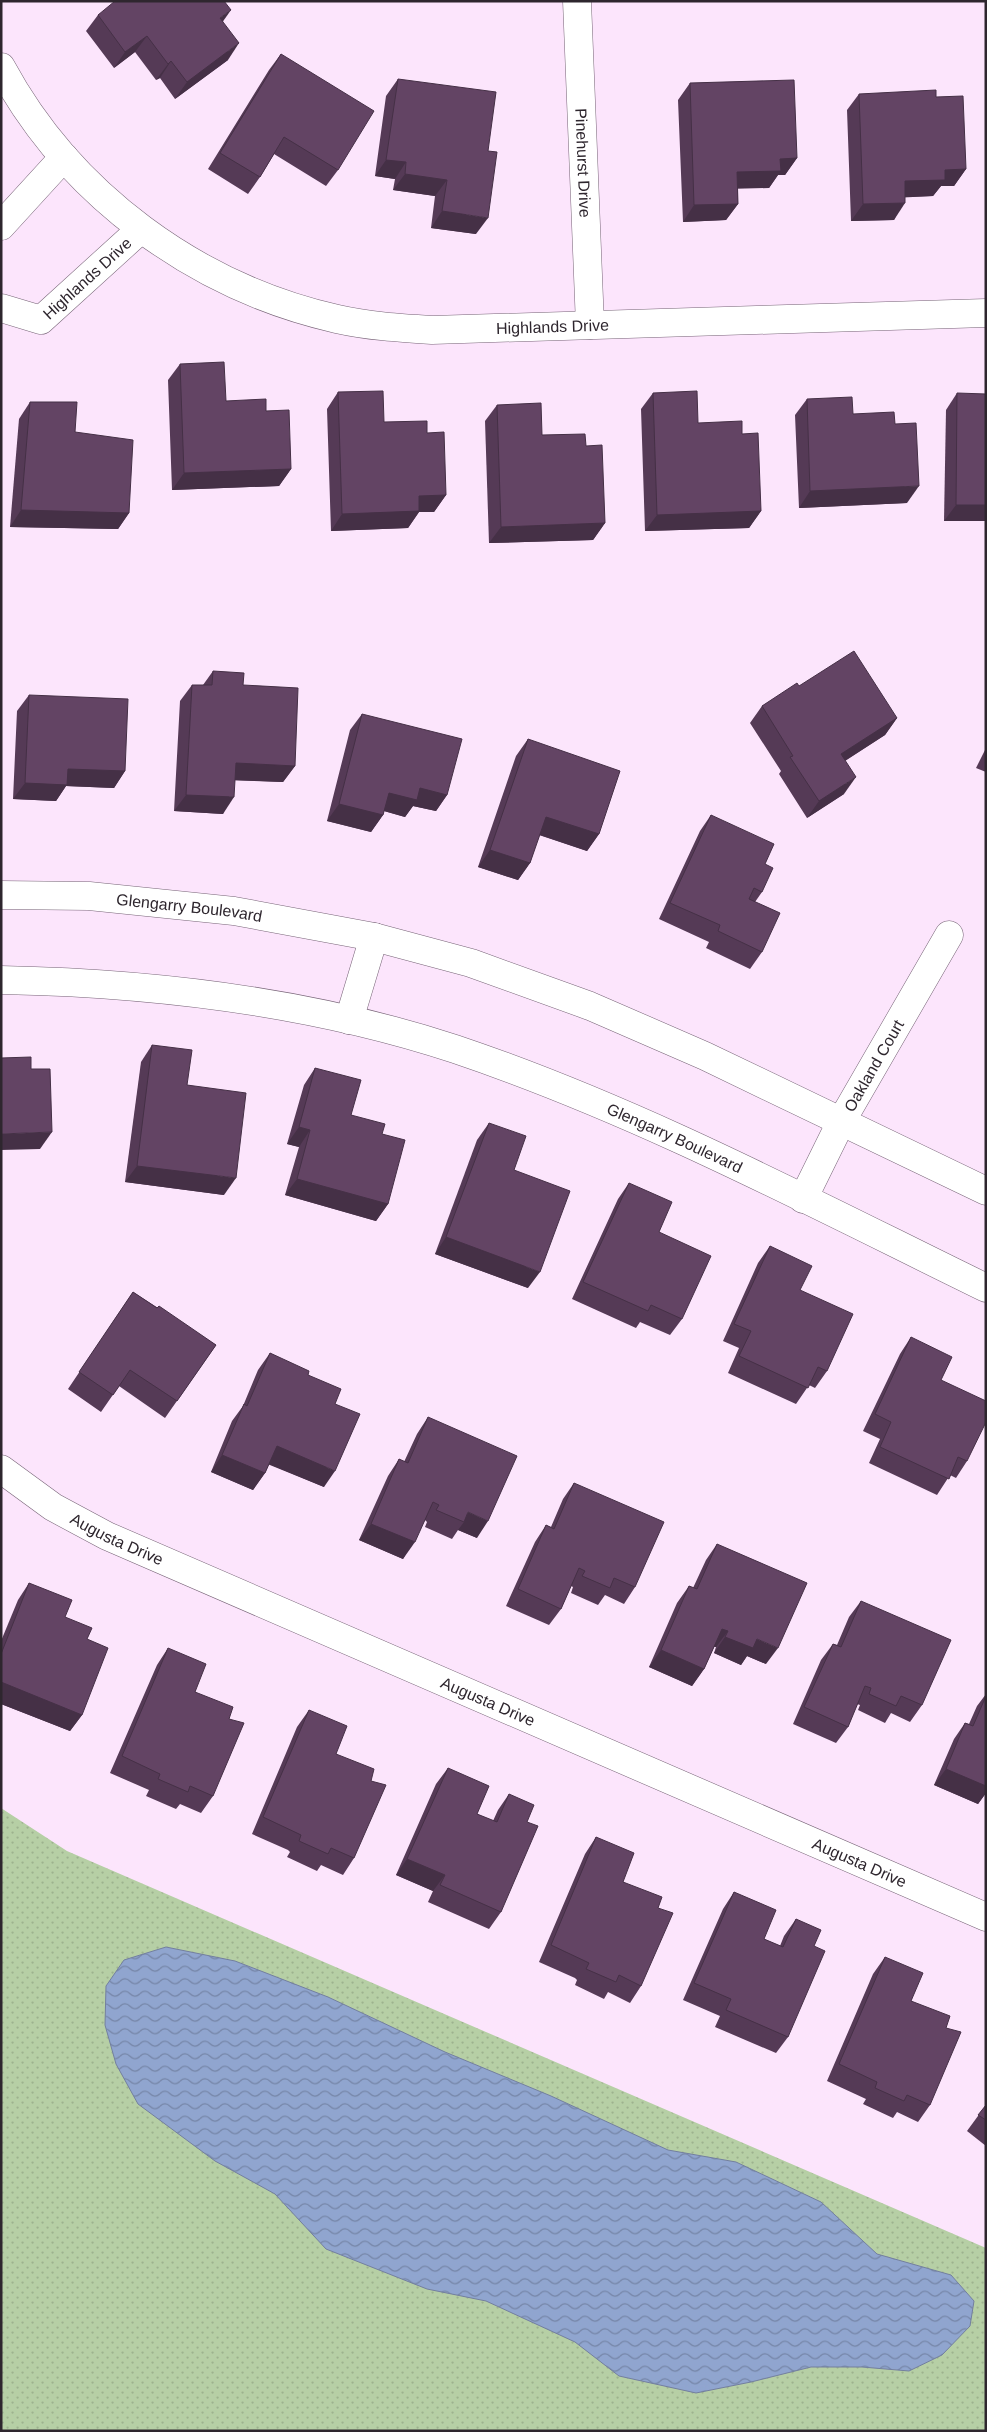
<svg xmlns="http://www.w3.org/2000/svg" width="987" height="2432" viewBox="0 0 987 2432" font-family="Helvetica,sans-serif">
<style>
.grass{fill:url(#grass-dots)}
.water{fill:url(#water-waves);stroke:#737f9f}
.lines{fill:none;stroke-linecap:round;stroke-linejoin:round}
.minor-casing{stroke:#776477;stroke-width:29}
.minor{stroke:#fff;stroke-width:28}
.wall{fill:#553a56}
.shaded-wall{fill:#453046}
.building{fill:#634464;stroke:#453046}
.labels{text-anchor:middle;stroke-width:5;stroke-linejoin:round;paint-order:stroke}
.street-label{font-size:16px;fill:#2e262e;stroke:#fff}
</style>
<defs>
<pattern id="grass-dots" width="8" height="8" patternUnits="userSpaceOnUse" patternTransform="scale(1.25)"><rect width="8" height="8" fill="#b6cfa5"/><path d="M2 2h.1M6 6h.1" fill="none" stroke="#9db28e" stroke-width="1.8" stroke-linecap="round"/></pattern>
<pattern id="water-waves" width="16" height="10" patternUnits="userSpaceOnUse" patternTransform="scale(1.25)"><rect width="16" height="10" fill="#90a5cf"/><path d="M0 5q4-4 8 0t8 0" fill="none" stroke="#7686a8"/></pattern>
</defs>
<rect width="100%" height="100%" fill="#fce5fc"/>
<!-- grass -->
<polygon class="grass" points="1,1808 67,1851 986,2248 986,2431 1,2431"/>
<!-- water -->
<polygon class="water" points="166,1947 235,1961 328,1997 445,2052 551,2096 668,2150 736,2162 821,2202 877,2254 951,2275 974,2301 970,2326 942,2355 909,2371 862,2367 811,2367 751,2382 696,2393 619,2376 575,2342 486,2301 427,2289 326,2249 275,2194 215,2161 138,2104 116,2064 105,2025 106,1986 124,1960"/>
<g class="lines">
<!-- minor casing -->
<g class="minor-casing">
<g id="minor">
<path id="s1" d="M577,1l13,324"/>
<path id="s2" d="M1,67c69,128 195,220 336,252 31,7 63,9 95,11l554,-17"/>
<polyline points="1,226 64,157"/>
<path id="s3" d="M1,308l40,12 100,-91"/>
<path id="s4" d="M1,895l88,1 145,15 140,26 97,26 119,43 115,50 281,135"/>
<path id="s5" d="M1,980c153,3 308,21 454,69 184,62 357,154 531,239"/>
<polyline points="349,1020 374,937"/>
<path id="s6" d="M803,1199l38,-77 108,-187"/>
<path id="s7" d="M1,1469l52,38 54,29 879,381"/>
</g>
</g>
<!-- minor -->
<use href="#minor" class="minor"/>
</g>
<!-- wall -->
<g class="wall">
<polygon points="98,15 223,21 228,60 175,99 160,78 156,80 135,52 114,68 86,31"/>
<polygon points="281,54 338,170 326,186 274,154 260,177 248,194 208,169 269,70"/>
<polygon points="398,79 476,234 431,228 435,196 393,190 395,179 375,176 386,96"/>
<polygon points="690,83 797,158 785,175 778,175 769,188 738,188 738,204 726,220 683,222 678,100"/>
<polygon points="859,94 936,97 966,169 954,186 941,186 933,196 905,197 894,220 851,221 847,110"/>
<polygon points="180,364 226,401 266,411 291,469 279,486 172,490 168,380"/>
<polygon points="338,392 384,422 427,433 446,495 434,512 419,512 408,528 331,531 327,409"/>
<polygon points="653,393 698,423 742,434 761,511 749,528 645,531 641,409"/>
<polygon points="957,393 986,521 944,521 946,410"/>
<polygon points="807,399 853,414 895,424 907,503 799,508 795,415"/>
<polygon points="30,402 75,432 129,513 118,529 10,527 19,419"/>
<polygon points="497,405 542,435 605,523 593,540 489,543 485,421"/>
<polygon points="213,671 243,685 295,766 283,782 235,780 223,814 174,811 180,701 192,685 203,685"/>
<polygon points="799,686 897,718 885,735 845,761 844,794 807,818 779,774 781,771 750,723 762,706"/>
<polygon points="29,695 125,771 114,788 66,786 56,801 13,799 17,711"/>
<polygon points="362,714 447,795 436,811 413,806 405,817 384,811 383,815 371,832 327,821 350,730"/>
<polygon points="528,739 599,834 587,851 539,835 530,863 518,880 478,867 516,756"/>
<polygon points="986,748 986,772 976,768"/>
<polygon points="711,815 765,864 762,892 755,902 762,952 750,969 706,948 709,942 659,919 700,831"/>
<polygon points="152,1045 187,1085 224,1195 125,1182 141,1062"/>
<polygon points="315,1068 351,1115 382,1134 388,1204 376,1221 285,1195 299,1147 287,1144 304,1085"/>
<polygon points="489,1123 514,1170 528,1288 435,1254 477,1140"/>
<polygon points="629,1183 659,1232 682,1319 670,1335 640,1322 636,1328 572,1299 618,1199"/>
<polygon points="770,1246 800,1290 827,1371 815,1388 809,1385 796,1404 728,1373 739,1348 723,1341 758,1263"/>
<polygon points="133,1292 216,1345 165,1418 119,1386 101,1412 68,1389"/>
<polygon points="911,1337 941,1380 967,1461 956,1478 950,1475 937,1495 869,1463 880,1439 863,1431 900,1354"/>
<polygon points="270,1353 308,1375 335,1404 324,1487 269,1464 265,1473 253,1490 211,1472 232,1421 243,1406 258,1370"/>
<polygon points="428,1417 477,1538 458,1530 452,1539 425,1527 427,1522 425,1520 403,1559 359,1540 388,1476 399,1459 404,1462 417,1434"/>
<polygon points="574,1483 635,1587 624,1604 605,1595 598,1605 571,1593 573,1587 571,1586 561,1609 549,1625 506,1606 535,1542 546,1525 551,1527 563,1499"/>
<polygon points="717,1544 766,1664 747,1656 741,1665 714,1653 716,1647 714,1647 704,1669 692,1686 649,1667 677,1603 689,1586 693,1588 706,1560"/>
<polygon points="29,1583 65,1617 87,1639 82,1715 70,1731 1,1704 1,1641 18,1600"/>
<polygon points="861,1601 922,1705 910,1722 891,1713 885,1723 858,1710 860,1705 857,1704 848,1727 836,1743 793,1724 821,1660 833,1644 837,1645 849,1617"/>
<polygon points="168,1648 195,1692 229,1719 213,1796 201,1813 180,1804 176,1809 146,1796 149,1790 110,1773 157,1665"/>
<polygon points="986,1694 986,1793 978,1804 934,1785 954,1739 965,1723 969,1724 977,1706"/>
<polygon points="309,1710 336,1754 371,1781 354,1858 343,1875 321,1865 317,1871 287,1857 290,1852 288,1850 252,1834 297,1727"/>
<polygon points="448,1768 477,1814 493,1821 498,1810 509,1794 527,1822 501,1912 489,1929 428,1902 433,1891 396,1875 436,1784"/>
<polygon points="596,1837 623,1882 658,1908 641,1986 630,2003 608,1992 604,1999 575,1985 577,1980 575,1978 539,1962 585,1854"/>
<polygon points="734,1892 764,1939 780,1946 784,1936 796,1919 814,1946 788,2037 776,2053 715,2027 720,2016 683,2000 723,1909"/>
<polygon points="885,1957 911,2001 946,2028 930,2105 918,2122 897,2112 893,2118 863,2104 866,2099 827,2081 873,1974"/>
<polygon points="986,2105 986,2146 967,2131"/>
</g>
<!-- shaded-wall -->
<g class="shaded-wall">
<polygon points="231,10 219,27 220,18"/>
<polygon points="147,36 135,52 114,68 125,52"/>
<polygon points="239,43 228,60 175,99 187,82"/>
<polygon points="171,61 160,78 156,80 168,64"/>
<polygon points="797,158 785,175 778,175 769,188 726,189 737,172 780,159"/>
<polygon points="386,160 406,162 395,179 375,176"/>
<polygon points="966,169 954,186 941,186 933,196 893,198 905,181 945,170"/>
<polygon points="405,174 447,180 435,196 393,190"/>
<polygon points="905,203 894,220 851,221 863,204"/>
<polygon points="738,204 726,220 683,222 694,205"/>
<polygon points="442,211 488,218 476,234 431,228"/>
<polygon points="291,469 279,486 172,490 184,473"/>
<polygon points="919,486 907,503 799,508 810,491"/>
<polygon points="446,495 434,512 419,512 408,528 331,531 342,514 419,496"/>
<polygon points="956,505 986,505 986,521 944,521"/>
<polygon points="21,510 129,513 118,529 10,527"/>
<polygon points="761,511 749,528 645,531 657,515"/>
<polygon points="605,523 593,540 489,543 501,527"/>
<polygon points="897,718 885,735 829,771 841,754"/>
<polygon points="236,763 295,766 283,782 224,780"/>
<polygon points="68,769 125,771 114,788 66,786 56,801 13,799 25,783"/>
<polygon points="856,777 844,794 807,818 819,801"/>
<polygon points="420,788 447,795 436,811 413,806 405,817 377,809 389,793"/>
<polygon points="186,795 234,797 223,814 174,811"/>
<polygon points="339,804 383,815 371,832 327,821"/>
<polygon points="546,817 599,834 587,851 534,833"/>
<polygon points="490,850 530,863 518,880 478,867"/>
<polygon points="299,1127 310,1130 299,1147 287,1144"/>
<polygon points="52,1132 40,1149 1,1150 1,1134"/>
<polygon points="137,1166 236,1178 224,1195 125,1182"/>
<polygon points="297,1179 388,1204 376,1221 285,1195"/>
<polygon points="446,1237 540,1272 528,1288 435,1254"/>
<polygon points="277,1446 335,1471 324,1487 265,1463"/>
<polygon points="222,1455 265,1473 253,1490 211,1472"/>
<polygon points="468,1512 488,1521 477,1538 458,1530 464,1522"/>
<polygon points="371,1524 415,1542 403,1559 359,1540"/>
<polygon points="722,1629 728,1631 716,1647 710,1645"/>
<polygon points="725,1637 757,1639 778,1648 766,1664 747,1656 741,1665 714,1653"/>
<polygon points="661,1650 704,1669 692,1686 649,1667"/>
<polygon points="1,1682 82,1715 70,1731 1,1704"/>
<polygon points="946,1769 986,1786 986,1793 978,1804 934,1785"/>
<polygon points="407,1859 445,1875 433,1891 396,1875"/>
</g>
<!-- building -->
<g class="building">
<polygon points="115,1 224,1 231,10 220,18 239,43 187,82 171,61 168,64 147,36 125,52 98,15"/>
<polygon points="281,54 374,111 338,170 284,137 260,177 220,153"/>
<polygon points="398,79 496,92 488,151 497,152 488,218 442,211 447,180 405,174 406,162 386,160"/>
<polygon points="794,80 797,158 780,159 781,171 737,172 738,204 694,205 690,83"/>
<polygon points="936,90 936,97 963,96 966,169 945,170 945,180 905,181 905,203 863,204 859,94"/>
<polygon points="224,362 226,401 266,399 266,411 289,410 291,469 184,473 180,364"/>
<polygon points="383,391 384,422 427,421 427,433 444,432 446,495 419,496 419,511 342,514 338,392"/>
<polygon points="697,391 698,423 742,421 742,434 758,433 761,511 657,515 653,393"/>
<polygon points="957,393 986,394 986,505 956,505"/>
<polygon points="852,397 853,414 894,412 895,424 916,423 919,486 810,491 807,399"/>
<polygon points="30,402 77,402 75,432 133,440 129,513 21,510"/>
<polygon points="541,403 542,435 585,434 586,446 602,445 605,523 501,527 497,405"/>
<polygon points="854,651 897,718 841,754 856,777 819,801 790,757 793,756 762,706 797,683 799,686"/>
<polygon points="213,671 244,673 243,685 298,688 295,766 236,763 234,797 186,795 192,685 212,685"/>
<polygon points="29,695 128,699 125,771 68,769 67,785 25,783"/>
<polygon points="362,714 462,739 447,795 420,788 417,800 389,793 383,815 339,804"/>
<polygon points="528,739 620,771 599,834 546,817 530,863 490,850"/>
<polygon points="711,815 774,844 765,864 773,868 762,892 754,888 749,899 780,913 762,952 718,931 720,925 670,903"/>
<polygon points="152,1045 192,1050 187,1085 246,1093 236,1178 137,1166"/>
<polygon points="31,1057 31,1069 50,1069 52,1132 1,1134 1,1058"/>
<polygon points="315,1068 361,1080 351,1115 385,1124 382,1134 405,1140 388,1204 297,1179 310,1130 299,1127"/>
<polygon points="489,1123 526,1136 514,1170 570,1191 540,1272 446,1237"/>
<polygon points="629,1183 672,1202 659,1232 711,1256 682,1319 651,1305 648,1311 583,1282"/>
<polygon points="770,1246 812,1266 800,1290 853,1314 827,1371 818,1367 808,1388 739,1356 751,1331 734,1324"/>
<polygon points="133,1292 157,1308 159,1306 216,1345 177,1401 130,1370 113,1395 79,1372"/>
<polygon points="911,1337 952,1357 941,1380 986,1401 986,1422 967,1461 958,1457 949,1479 880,1447 891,1422 875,1414"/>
<polygon points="270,1353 309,1371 308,1375 341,1389 335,1404 360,1414 335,1471 277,1446 265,1473 222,1455 244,1404 247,1406"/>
<polygon points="428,1417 517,1456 488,1521 468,1512 464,1522 436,1510 439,1505 433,1502 415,1542 371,1524 399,1459 408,1463"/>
<polygon points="574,1483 664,1522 635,1587 614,1578 610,1588 582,1576 585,1571 579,1568 561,1609 518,1589 546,1525 554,1529"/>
<polygon points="717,1544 807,1583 778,1648 757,1639 753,1648 725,1637 728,1631 722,1629 704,1669 661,1650 689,1586 697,1589"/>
<polygon points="29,1583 72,1600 65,1617 92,1628 87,1639 108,1648 82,1715 1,1682 1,1654"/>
<polygon points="861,1601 951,1640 922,1705 901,1696 896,1706 869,1694 871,1688 865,1686 848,1727 804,1707 833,1644 841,1647"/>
<polygon points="168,1648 206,1664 195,1692 233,1707 229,1719 244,1723 213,1796 190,1786 188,1792 158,1779 160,1774 122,1756"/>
<polygon points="986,1696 986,1786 946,1769 965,1723 973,1726"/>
<polygon points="309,1710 347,1726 336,1754 374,1769 371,1781 386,1785 354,1858 331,1848 328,1854 299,1841 301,1835 299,1834 263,1817"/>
<polygon points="448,1768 489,1786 477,1814 497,1822 509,1794 534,1805 527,1822 538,1826 501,1912 440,1885 445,1875 407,1859"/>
<polygon points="596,1837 634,1853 623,1882 662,1897 658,1908 673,1913 641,1986 619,1975 616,1982 586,1969 589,1963 587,1962 551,1945"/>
<polygon points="734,1892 776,1910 764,1939 783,1947 796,1919 821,1930 814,1946 825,1951 788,2037 726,2010 731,1999 694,1983"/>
<polygon points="885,1957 923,1973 911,2001 950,2016 946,2028 961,2032 930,2105 907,2095 904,2101 875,2088 877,2082 839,2064"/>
<polygon points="986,2105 986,2120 978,2115"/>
</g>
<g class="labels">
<!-- street labels -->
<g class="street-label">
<text dy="6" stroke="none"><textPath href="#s1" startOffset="162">Pinehurst Drive</textPath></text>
<text dy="6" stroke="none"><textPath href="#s3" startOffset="104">Highlands Drive</textPath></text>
<text dy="6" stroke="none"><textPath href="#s2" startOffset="649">Highlands Drive</textPath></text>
<text dy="6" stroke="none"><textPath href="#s4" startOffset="189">Glengarry Boulevard</textPath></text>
<text dy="6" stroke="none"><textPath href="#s6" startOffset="151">Oakland Court</textPath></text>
<text dy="6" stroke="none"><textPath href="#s5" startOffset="698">Glengarry Boulevard</textPath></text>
<text dy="6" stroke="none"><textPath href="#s7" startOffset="136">Augusta Drive</textPath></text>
<text dy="6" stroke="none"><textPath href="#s7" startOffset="541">Augusta Drive</textPath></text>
<text dy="6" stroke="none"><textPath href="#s7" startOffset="946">Augusta Drive</textPath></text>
</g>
</g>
<!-- border -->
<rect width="987" height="2432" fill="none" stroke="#2e262e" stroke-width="5"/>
</svg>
